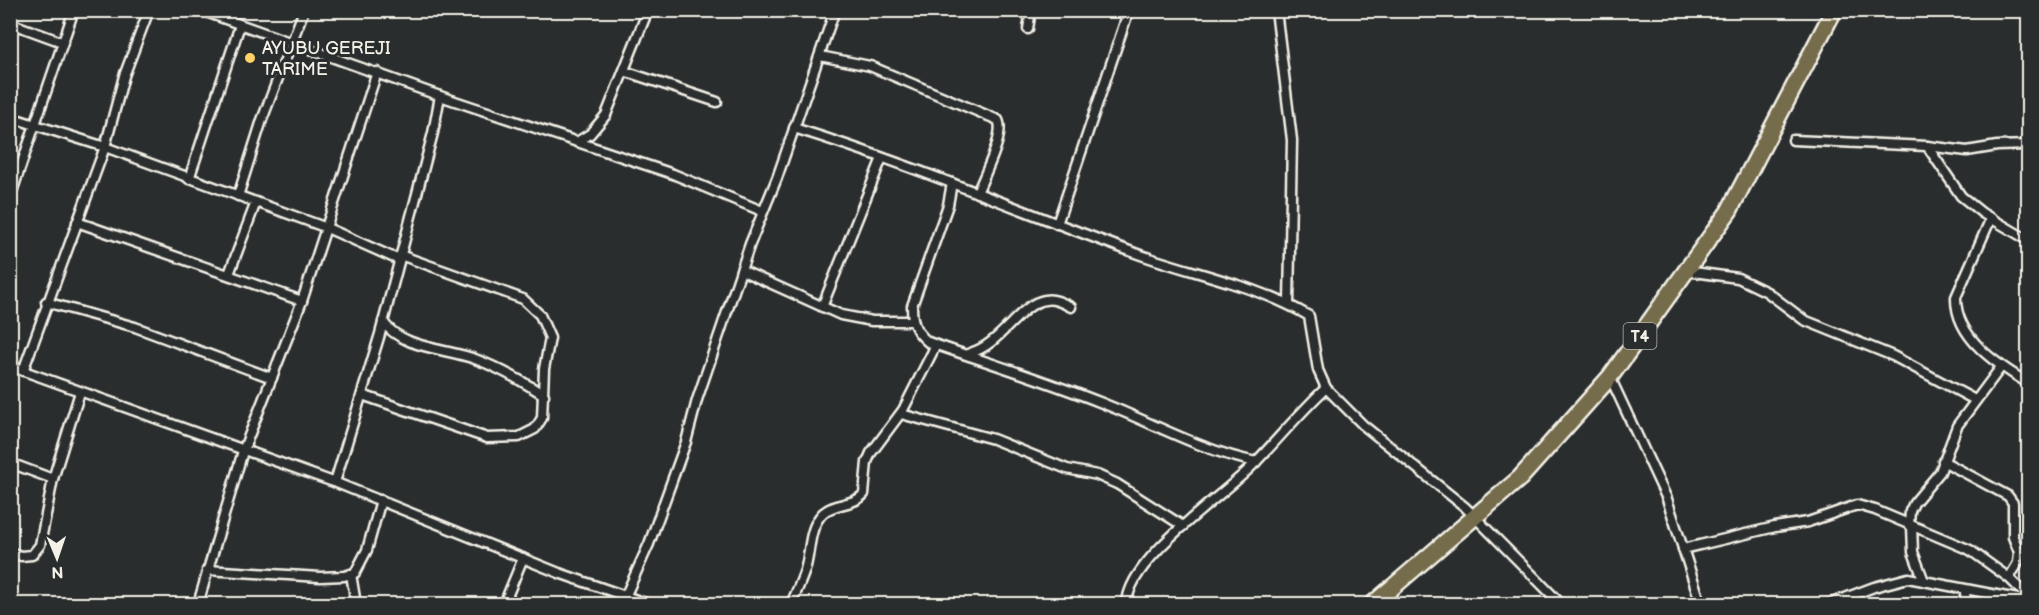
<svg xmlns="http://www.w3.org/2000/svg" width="2039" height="615" viewBox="0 0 2039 615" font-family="'Balsamiq Sans',sans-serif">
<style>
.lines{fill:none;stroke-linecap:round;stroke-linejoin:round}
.street-casing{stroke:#f4f1e8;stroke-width:13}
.highway-casing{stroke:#f4f1e8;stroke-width:20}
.street{stroke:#2a2d2e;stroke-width:8}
.highway{stroke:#746c4b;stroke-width:15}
.poi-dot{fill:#ffd166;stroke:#2a2d2e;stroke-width:2}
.labels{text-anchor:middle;stroke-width:6;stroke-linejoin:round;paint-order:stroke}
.shield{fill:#2a2d2e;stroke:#b7b6b0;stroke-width:1.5}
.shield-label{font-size:16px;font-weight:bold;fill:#f4f1e8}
.poi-label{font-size:18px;fill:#f4f1e8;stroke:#2a2d2e;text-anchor:start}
</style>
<rect width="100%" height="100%" fill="#2a2d2e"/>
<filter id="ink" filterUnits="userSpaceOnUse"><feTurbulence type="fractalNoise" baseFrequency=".0167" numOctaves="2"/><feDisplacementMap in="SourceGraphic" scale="12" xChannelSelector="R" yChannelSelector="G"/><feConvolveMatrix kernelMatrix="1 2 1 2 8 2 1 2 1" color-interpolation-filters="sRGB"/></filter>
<g filter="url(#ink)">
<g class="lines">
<!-- street casing -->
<g class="street-casing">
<g id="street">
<polyline points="200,10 440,96 673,174 762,211"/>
<polyline points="1276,10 1292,140 1289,304"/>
<polyline points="10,23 62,42"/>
<polyline points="1028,29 1031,10"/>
<path d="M820,56l50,10 128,54c8,14 -15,58 -21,73"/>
<polyline points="624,71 717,102"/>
<polyline points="10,117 105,147 327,228 399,260"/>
<path d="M794,128c117,36 229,84 344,126 56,20 119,31 171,62l9,54 8,18 37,37 102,82 96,97"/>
<polyline points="1793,140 1927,146 1961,196 1982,213 2028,240"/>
<polyline points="577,142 590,134 606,115 648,10"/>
<polyline points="1927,146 1967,151 1997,146 2028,145"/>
<polyline points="189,179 240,25"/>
<path d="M952,183l-4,22 -36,101c0,17 3,25 16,36 58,20 116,38 174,61 51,20 100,48 154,59"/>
<polyline points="238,196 262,120 304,10"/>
<polyline points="10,198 74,10"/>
<path d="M1991,218l-35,79c-1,41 42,68 72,86"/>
<polyline points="77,222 302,301"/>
<polyline points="1057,224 1129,10"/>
<polyline points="741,270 841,315 872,321 912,321"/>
<polyline points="1686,271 1738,278 1767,292 1804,320 1893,356 1975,400"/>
<polyline points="229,274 256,202"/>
<polyline points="46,302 135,327 272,378"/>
<polyline points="822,307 882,158"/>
<path d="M383,322c20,27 62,26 92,37 25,9 47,22 69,36"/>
<path d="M970,353c32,-9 49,-49 75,-53 9,-2 18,3 26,7"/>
<polyline points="10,366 339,484 559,573 648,604"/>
<polyline points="23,371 105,147 124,76 149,10"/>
<polyline points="1610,377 1667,499 1701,604"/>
<polyline points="362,395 487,438 519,437 535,429 542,418 544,369 550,338 540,315 523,299 400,255"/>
<polyline points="901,414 993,439 1067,469 1097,475 1117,484 1183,526"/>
<polyline points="1943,461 2008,496 2013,503 2013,537 2019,552 2018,563 2009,578"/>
<polyline points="10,463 53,479"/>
<polyline points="335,482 380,334 433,133 440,96"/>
<polyline points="1909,525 1910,511 1914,503 1940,472 1957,426 2001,367"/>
<polyline points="1912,526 1913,552 1924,581"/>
<polyline points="1683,549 1775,527 1808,522 1857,505 1875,510 1970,550 2009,578 2028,597"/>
<polyline points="10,552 21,556 32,555 40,545 53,479 80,392"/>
<polyline points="207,570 320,577 344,576 355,573 367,550 381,500"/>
<polyline points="351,574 356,604"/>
<polyline points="1965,591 1966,604"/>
<polyline points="625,597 649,544 686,442 697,400 750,244 777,178 835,10"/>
<polyline points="198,604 243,451 302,301 377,72"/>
<polyline points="504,604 523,558"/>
<path d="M791,604c5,-11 10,-22 14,-34 6,-19 3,-42 18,-57 12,-11 31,-7 41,-19l3,-32 4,-9 32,-43 33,-65"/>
<path d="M1127,604c1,-45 92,-105 123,-136 26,-26 49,-55 76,-80"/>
<polyline points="1829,604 1874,587 1908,578 2028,601"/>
</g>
</g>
<!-- highway casing -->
<g class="highway-casing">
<polyline id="highway" points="1373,604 1520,478 1610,377 1729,211 1834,10"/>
</g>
<!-- street -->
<use href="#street" class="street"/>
<!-- highway -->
<use href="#highway" class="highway"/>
</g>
</g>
<!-- markers -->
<circle class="poi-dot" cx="250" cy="58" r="6"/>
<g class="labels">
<!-- shield labels -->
<rect class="shield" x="1623.5" y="323" width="33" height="26" rx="4.5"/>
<g class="shield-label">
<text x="1640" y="342">T4</text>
</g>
<!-- poi labels -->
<g class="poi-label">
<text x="262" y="54">AYUBU GEREJI<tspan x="262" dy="21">TARIME</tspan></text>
</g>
</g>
<!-- margin -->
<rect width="2039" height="615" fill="none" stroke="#2a2d2e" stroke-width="36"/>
<rect x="18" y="18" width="2003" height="579" fill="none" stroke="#f4f1e8" stroke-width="2" filter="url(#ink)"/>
<!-- north arrow -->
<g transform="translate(57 558) rotate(178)" stroke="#2a2d2e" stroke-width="4.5" paint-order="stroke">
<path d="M0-4.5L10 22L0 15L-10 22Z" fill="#f4f1e8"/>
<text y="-9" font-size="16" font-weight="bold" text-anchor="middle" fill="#f4f1e8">N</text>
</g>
</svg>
